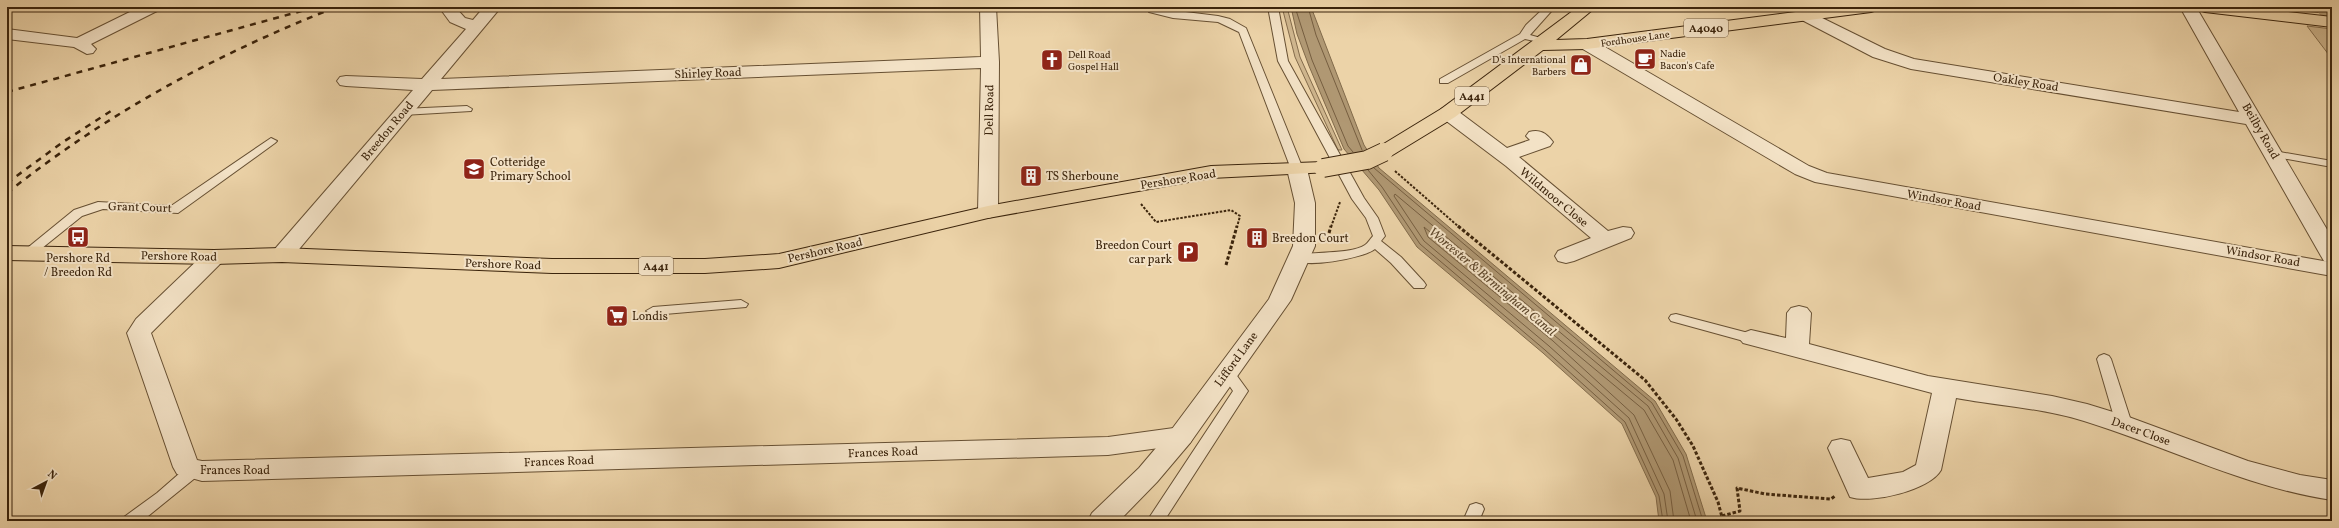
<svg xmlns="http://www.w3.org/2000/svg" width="2339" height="528" viewBox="0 0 2339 528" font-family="Vollkorn,serif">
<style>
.green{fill:#ceb58d;stroke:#846c4c}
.water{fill:#b09873;stroke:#816a4a}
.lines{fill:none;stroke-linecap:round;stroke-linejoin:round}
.shore{stroke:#765e40;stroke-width:1}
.river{fill:#b09873;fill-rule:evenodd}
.service-casing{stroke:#675033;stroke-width:2}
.minor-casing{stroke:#675033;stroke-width:2}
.tertiary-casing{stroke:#675033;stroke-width:2}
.primary-casing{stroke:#3b240c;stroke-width:2}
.path-far1{stroke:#3b240c;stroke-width:2;stroke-dasharray:2.5 1.5;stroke-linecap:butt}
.path{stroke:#3b240c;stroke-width:3;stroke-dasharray:3.5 2;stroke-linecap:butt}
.service{fill:#f3e2c6;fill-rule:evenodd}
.minor{fill:#f3e2c6;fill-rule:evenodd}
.tertiary{fill:#f3e2c6;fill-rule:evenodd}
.primary{fill:#ecd3a8;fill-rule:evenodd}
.rail{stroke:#3b240c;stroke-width:2.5;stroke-dasharray:6 6;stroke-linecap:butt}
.primary-bridge-casing{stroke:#3b240c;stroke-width:20;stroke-linecap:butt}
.primary-bridge{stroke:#ecd3a8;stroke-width:18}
.labels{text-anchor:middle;stroke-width:4;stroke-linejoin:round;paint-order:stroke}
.far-street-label{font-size:10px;fill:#3b240c;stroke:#f3e2c6}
.far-poi-label{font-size:10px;fill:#3b240c;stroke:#f3e2c6;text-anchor:start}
.shield{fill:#f3e2c6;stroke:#725d44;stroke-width:1}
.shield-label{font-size:11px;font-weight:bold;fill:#3b240c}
.street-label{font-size:12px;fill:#3b240c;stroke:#f3e2c6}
.poi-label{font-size:12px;fill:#3b240c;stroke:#f3e2c6;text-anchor:start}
.water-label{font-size:13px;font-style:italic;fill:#5e472b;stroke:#f3e2c6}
</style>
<rect width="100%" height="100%" fill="#ecd3a8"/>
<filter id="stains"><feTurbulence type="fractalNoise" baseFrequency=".005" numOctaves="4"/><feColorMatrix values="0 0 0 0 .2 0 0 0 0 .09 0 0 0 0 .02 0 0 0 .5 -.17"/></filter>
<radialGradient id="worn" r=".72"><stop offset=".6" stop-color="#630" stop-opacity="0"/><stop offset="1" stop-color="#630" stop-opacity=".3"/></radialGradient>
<!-- green -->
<g class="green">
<polygon points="1282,7 1287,7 1300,57 1342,150 1338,150 1295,57"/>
<polygon points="2266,7 2332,7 2332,14 2267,7"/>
<polygon points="2307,26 2332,29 2332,59"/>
</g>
<!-- water -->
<polygon class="water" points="1291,7 1311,7 1364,145 1379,168 1655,401 1686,454 1707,521 1659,521 1656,497 1622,424 1543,353 1417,247 1379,190 1344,149 1309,66 1297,34"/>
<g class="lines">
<!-- shore -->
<g class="shore">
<polyline points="1295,7 1312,60 1348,146 1353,152"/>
<polyline points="1308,7 1316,35 1362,150"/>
<polyline points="1374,168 1652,403 1683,456 1703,521"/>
<polyline points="1368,170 1382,187 1420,244 1545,350 1625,422 1659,496 1663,521"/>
<polyline points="1668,521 1664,494 1629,418 1549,346 1424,241 1394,196 1395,194 1648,406 1678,458 1697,521"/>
<polyline points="1674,521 1670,491 1634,415 1553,341 1428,237 1424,227 1644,410 1673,460 1691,521"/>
</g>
<!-- river -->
<polygon class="river" points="2314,7 2332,7 2332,18 2321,16"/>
<!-- service casing -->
<g class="service-casing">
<g id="service">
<polygon points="1145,7 1218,16 1230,19 1246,28 1303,169 1301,171 1293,171 1291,169 1239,32 1218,22 1173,18 1149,12"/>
<path d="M1268,7h10l10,54 76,137 14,20 7,18 -4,5 20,16 23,25 2,3 -2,3h-10l-23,-25 -16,-14c-11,9 -74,21 -82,9 5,-8 56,-2 72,-13 3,-2 5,-6 8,-9l-7,-18 -14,-19 -74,-138z"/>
<polygon points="1545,7 1555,7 1530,35 1548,40 1548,44 1525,39 1448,83 1440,83 1440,79 1520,34 1526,25"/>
<polygon points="467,106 472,109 471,111 403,115 398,112 403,109"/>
<polygon points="271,138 277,141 275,143 178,213 103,209 82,216 31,257 26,258 20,254 74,210 98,202 171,206"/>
<polygon points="2274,151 2332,161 2332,167 2270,156 2268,154 2270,152"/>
<polygon points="741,300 748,304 746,307 653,315 646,311 653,307"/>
<polygon points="1676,314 1756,335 1758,338 1751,343 1671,321 1669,318 1671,315"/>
<polygon points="2104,354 2109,356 2111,359 2132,424 2129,428 2119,428 2116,424 2097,359 2099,356"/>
<polygon points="1227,367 1232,369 1248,391 1164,521 1147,521 1233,391 1220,372 1222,369"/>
<polygon points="194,464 200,466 202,470 200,474 142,521 122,521 124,517 157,493 188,466"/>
<polygon points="1476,503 1482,505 1484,509 1479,521 1463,521 1470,505"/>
</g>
</g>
<!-- minor casing -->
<g class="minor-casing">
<g id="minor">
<polygon points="140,7 161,7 159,10 91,44 96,49 93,53 87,54 74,47 7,39 7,29 77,38"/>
<polygon points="439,7 455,7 465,18 473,20 484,7 501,7 441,79 981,57 980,7 996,7 999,62 998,212 995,216 988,218 981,216 978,212 981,68 432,90 290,260 282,262 274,260 271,255 274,250 413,90 346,86 340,85 337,81 340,77 346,76 422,79 466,29 450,22"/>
<polygon points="2180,7 2196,7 2332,238 2332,276 1815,182 1795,174 1581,48 1579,44 1581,40 1593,40 1809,166 1827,173 2329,262 2324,261 2321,256 2246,124 1911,69 1873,57 1800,19 1798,16 1800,13 1812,13 1885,49 1914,59 2239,112"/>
<path d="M1448,107l7,2 52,39 23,-8 -4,-4 3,-4c11,-3 17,1 24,10l-3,4 -31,11 89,74 15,-4 8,1 3,5 -3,5 -57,23 -8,2 -8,-2 -3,-5 3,-5 33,-13 -85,-72 -65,-49 -2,-4 2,-4z"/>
<polygon points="214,250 222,252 225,257 222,262 151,333 197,460 202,461 1108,437 1181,427 1190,429 1194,436 1190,443 1181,445 1108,455 202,481 177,474 173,467 127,333 136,319 206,252"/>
<path d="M1799,306l8,2 4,5 -2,31 119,32 124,20 35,8 39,12 122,45 52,14 32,5v20c-87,-13 -164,-53 -248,-79 -41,-13 -85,-15 -128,-23l-15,72c-11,20 -69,34 -91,27l-22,-49 4,-7 9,-2 9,2 18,37 35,-6 13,-7 16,-72 -189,-50 -4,-5 4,-5 8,-3 35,8 1,-25 4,-5z"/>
</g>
</g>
<!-- tertiary casing -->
<g class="tertiary-casing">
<polygon id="tertiary" points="1297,163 1304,165 1307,169 1315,203 1315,246 1291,300 1190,443 1157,482 1119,521 1088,521 1092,513 1139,468 1172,429 1269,299 1293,246 1295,203 1287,169 1290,165"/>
</g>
<!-- primary casing -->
<g class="primary-casing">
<g id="primary">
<polygon points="1578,7 1596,7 1556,40 1587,39 1834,7 1879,7 1877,10 1871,12 1587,49 1543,50 1455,117 1391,156 1384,158 1377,156 1374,152 1377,148 1441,109"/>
<polygon points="2197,7 2246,7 2332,17 2332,27 2205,12 2199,10"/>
<polygon points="1323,162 1330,164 1333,168 1330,172 1211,178 988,218 779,268 705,273 552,273 282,262 214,264 7,260 7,246 214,250 282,248 552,259 705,259 779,254 988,206 1211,166"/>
</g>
</g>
<!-- path-far1 -->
<g class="path-far1">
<polyline points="1395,171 1459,227"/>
<polyline points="1141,204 1156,222 1231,210 1240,216 1237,227"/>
<polyline points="1331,227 1340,202"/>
</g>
<!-- path -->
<g class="path">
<polyline points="1458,226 1645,380 1676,419 1693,446 1718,502 1723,521"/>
<polyline points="1329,233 1331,226"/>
<polyline points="1226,265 1237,226"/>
<polyline points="1722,516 1740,511 1737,488 1765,494 1831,499 1835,496"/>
</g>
<!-- service -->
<use href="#service" class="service"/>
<!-- minor -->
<use href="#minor" class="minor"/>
<!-- tertiary -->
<use href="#tertiary" class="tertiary"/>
<!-- primary -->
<use href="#primary" class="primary"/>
<!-- rail -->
<g class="rail">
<polyline points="7,92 316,7"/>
<polyline points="7,183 63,142 111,111"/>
<path d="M7,193c102,-81 208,-138 329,-186"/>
</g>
<!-- primary-bridge casing -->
<g class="primary-bridge-casing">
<polyline id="primary-bridge" points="1323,168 1367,160 1384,152"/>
</g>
<!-- primary-bridge -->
<use href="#primary-bridge" class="primary-bridge"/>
</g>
<!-- icons -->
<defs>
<g id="cafe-square" transform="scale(1.15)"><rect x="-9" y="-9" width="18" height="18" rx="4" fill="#8f2418" stroke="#f3e2c6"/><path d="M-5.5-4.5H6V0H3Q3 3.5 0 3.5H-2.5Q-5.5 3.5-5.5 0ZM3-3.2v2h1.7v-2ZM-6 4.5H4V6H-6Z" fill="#fff"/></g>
<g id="church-square" transform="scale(1.15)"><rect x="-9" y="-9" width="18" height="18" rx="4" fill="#8f2418" stroke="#f3e2c6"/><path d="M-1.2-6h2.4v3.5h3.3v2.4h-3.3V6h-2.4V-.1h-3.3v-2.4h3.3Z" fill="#fff"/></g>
<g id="shop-square" transform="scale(1.15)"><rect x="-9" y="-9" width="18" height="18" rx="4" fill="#8f2418" stroke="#f3e2c6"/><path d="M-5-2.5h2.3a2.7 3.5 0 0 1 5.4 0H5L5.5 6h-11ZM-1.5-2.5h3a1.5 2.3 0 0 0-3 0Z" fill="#fff"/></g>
<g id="school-square" transform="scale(1.15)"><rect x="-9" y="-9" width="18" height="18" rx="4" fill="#8f2418" stroke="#f3e2c6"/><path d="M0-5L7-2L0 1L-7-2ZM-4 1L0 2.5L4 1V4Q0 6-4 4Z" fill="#fff"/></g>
<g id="building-square" transform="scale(1.15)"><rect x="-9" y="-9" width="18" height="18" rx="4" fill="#8f2418" stroke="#f3e2c6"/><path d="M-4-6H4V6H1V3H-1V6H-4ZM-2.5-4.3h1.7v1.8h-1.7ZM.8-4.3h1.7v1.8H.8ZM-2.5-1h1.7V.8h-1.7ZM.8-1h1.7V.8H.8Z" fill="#fff"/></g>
<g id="bus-square" transform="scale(1.15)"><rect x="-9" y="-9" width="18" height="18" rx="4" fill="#8f2418" stroke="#f3e2c6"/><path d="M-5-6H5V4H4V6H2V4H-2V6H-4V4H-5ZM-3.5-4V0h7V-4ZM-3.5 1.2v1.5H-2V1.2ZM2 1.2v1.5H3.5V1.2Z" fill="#fff"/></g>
<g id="parking-square" transform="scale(1.15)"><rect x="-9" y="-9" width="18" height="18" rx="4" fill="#8f2418" stroke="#f3e2c6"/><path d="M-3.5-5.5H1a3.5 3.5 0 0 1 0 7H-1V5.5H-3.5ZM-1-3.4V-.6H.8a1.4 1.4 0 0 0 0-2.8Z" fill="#fff"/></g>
<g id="supermarket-square" transform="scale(1.15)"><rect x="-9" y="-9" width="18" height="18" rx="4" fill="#8f2418" stroke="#f3e2c6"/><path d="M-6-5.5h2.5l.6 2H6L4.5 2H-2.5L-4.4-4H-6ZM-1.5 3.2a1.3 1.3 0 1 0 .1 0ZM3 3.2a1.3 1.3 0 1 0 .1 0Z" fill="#fff"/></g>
</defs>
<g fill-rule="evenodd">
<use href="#cafe-square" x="1645" y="59"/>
<use href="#church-square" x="1052" y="60"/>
<use href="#shop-square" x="1581" y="65"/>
<use href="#school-square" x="474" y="169"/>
<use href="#building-square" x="1031" y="176"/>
<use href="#bus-square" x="78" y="237"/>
<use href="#building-square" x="1257" y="238"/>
<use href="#parking-square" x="1188" y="252"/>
<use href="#supermarket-square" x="617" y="316"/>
</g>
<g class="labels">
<!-- far-street labels -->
<g class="far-street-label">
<text transform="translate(1635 38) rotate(-8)" y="4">Fordhouse Lane</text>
</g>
<!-- far-poi labels -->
<g class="far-poi-label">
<text x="1660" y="57">Nadie<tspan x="1660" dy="12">Bacon's Cafe</tspan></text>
<text x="1068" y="58">Dell Road<tspan x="1068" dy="12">Gospel Hall</tspan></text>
<text x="1566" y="63" text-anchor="end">D's International<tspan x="1566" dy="12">Barbers</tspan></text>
</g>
<!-- shield labels -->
<g class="shield">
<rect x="1684" y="19" width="44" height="18" rx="3"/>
<rect x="1455" y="87" width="34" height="18" rx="3"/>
<rect x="639" y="257" width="34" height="18" rx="3"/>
</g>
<g class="shield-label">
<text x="1706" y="32">A4040</text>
<text x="1472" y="100">A441</text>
<text x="656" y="270">A441</text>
</g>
<!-- street labels -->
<g class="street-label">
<text transform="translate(708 73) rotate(-2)" y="4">Shirley Road</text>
<text transform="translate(2026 82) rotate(9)" y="4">Oakley Road</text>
<text transform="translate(989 110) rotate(-89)" y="4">Dell Road</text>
<text transform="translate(387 131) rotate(-50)" y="4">Breedon Road</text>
<text transform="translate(2261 131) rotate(60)" y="4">Beilby Road</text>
<text transform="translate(1178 179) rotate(-9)" y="4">Pershore Road</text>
<text transform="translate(1554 197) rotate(40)" y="4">Wildmoor Close</text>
<text transform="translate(1944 200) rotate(10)" y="4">Windsor Road</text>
<text transform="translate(140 207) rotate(2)" y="4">Grant Court</text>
<text transform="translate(825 250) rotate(-13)" y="4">Pershore Road</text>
<text transform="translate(179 256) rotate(1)" y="4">Pershore Road</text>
<text transform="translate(2263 256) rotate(10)" y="4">Windsor Road</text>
<text transform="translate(503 264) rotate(2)" y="4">Pershore Road</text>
<text transform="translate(1236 359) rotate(-54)" y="4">Lifford Lane</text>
<text transform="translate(2141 431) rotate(20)" y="4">Dacer Close</text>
<text transform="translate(883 452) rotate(-2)" y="4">Frances Road</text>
<text transform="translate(559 461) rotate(-2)" y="4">Frances Road</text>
<text x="235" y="474">Frances Road</text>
</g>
<!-- poi labels -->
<g class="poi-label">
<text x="490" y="166">Cotteridge<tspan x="490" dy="14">Primary School</tspan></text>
<text x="1046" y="180">TS Sherboune</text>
<text x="1272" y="242">Breedon Court</text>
<text x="1172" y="249" text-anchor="end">Breedon Court<tspan x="1172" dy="14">car park</tspan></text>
<text x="78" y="262" text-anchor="middle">Pershore Rd<tspan x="78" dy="14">/ Breedon Rd</tspan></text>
<text x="632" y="320">Londis</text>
</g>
<!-- water labels -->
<g class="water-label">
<text transform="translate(1493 281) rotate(40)" y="5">Worcester &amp; Birmingham Canal</text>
</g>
</g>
<!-- margin -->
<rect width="2339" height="528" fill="none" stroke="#ecd3a8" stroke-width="24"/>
<rect x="8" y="8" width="2323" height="512" fill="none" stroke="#3b240c" stroke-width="2"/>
<rect x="12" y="12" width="2315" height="504" fill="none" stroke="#3b240c"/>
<!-- north arrow -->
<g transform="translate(46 482) rotate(41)" stroke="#f3e2c6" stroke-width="3" paint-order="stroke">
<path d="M0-3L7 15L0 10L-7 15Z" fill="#3b240c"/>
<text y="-6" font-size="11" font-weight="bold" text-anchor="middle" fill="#3b240c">N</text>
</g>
<rect width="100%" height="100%" filter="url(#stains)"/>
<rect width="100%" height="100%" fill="url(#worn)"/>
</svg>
